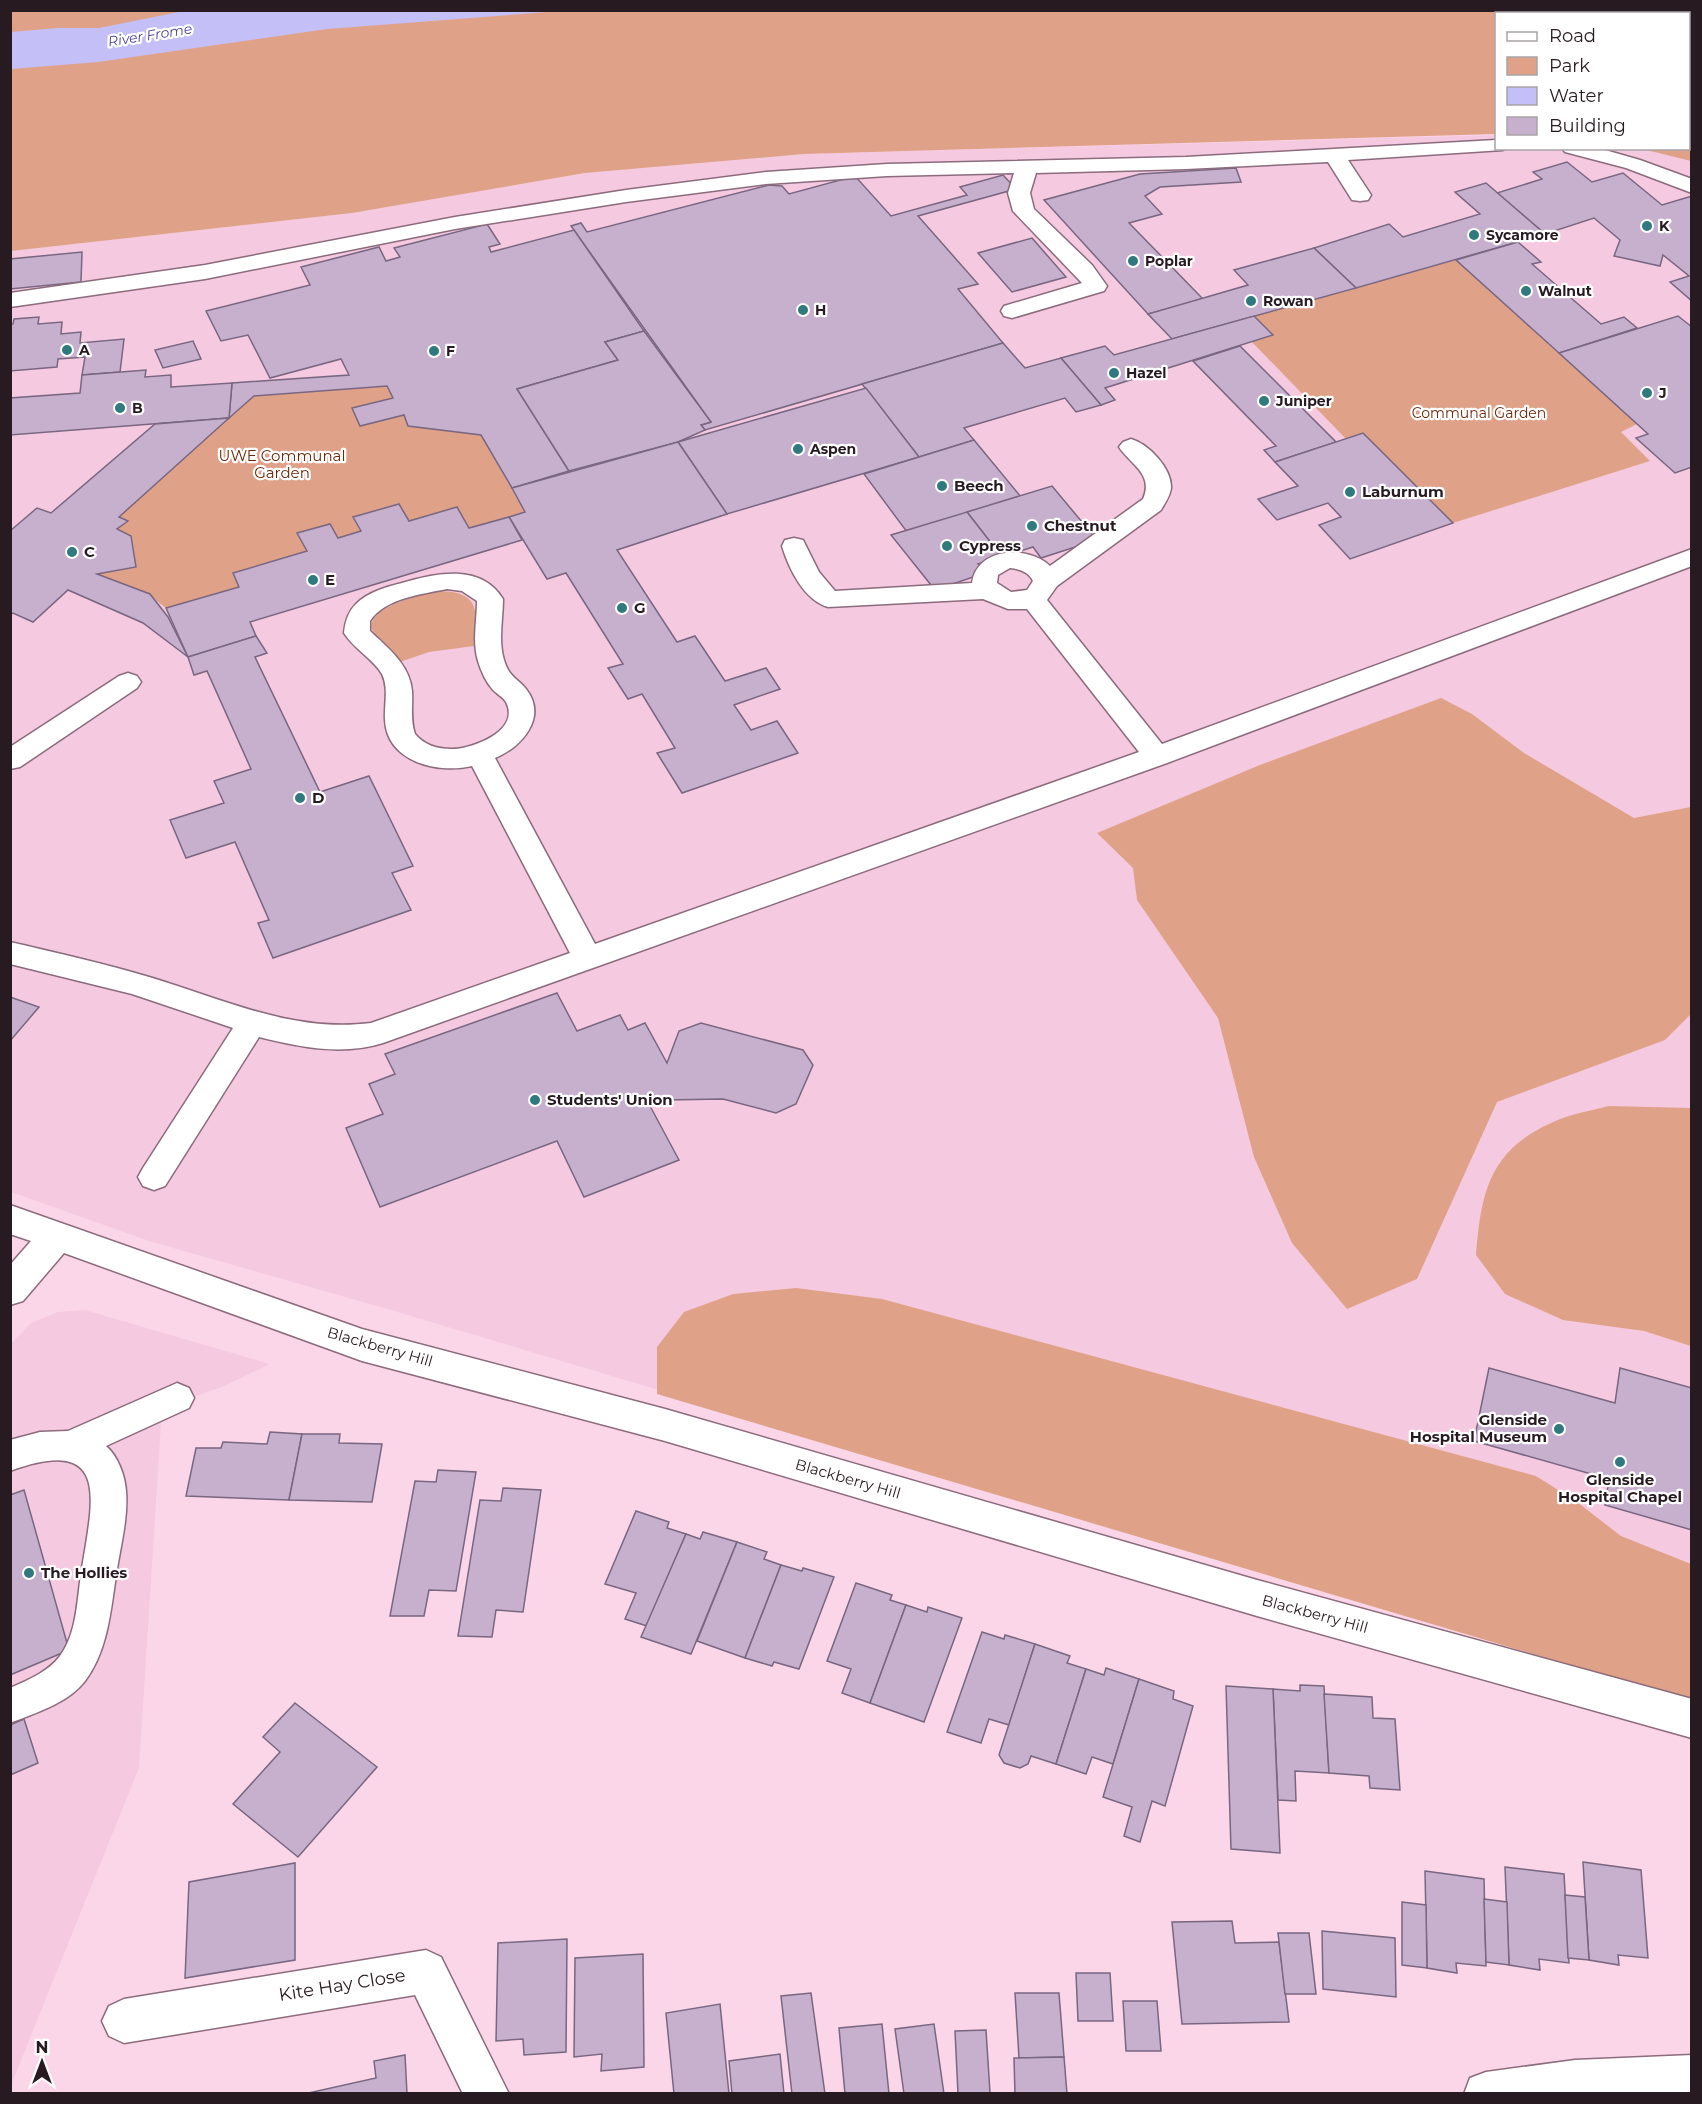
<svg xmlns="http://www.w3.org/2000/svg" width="1702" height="2104" viewBox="0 0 1702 2104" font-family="Montserrat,sans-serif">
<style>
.built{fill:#f5c9e0}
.green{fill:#dfa289}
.water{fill:#c4c0f7}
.building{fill:#c6b0ce;stroke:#796681;stroke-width:1.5}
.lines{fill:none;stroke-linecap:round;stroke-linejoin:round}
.lane-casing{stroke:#8b6b7c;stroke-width:3}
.street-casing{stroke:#8b6b7c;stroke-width:3}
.lane{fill:#fff;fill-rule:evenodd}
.street{fill:#fff;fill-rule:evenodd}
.poi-dot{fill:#30797e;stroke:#fff;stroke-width:2}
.labels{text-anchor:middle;stroke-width:4.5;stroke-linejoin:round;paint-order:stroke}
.far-water-label{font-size:14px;font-style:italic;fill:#544797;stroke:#fff}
.far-poi-label{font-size:14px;font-weight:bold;fill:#271a21;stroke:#fff;text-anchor:start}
.far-park-label{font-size:14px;fill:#6a2a0a;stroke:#fff}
.park-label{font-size:15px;fill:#6a2a0a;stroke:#fff}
.poi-label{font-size:15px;font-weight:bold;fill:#271a21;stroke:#fff;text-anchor:start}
.street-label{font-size:15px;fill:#271a21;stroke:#fff}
.near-street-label{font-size:18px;fill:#271a21;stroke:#fff}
</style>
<rect width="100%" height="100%" fill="#fbd6e9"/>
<!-- built -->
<g class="built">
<polygon points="1496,135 1496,148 1642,149 1691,161 1691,1698 384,1308 152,1242 11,1192 10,251 352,213 585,173 804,154"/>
<polygon points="85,1310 270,1364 222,1387 162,1408 139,1768 11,2085 11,1344 31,1323 58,1312"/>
</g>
<!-- green -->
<g class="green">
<polygon points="10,11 1691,11 1691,161 1642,149 1688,148 1688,14 1496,14 1496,134 804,154 585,173 352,213 11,251"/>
<polygon points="1456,260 1637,424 1621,432 1650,461 1453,523 1363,433 1346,439 1251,341 1273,335 1254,316"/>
<polygon points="387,386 393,398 352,408 360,426 404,415 409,426 481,435 525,512 469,528 457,507 409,521 353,517 361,531 338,538 330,524 298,533 307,551 233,573 239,587 166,608 145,592 97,574 136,567 131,536 117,529 127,521 119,517 254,396"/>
<path d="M440,591c42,1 37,22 34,55l-45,6 -32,11c-8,-9 -22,-22 -25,-34 -5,-23 52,-35 68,-38z"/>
<polygon points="1441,698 1472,714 1524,753 1634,818 1691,807 1691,1014 1665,1040 1497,1102 1417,1279 1347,1309 1292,1243 1254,1157 1218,1018 1137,900 1133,868 1097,833 1260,765"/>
<path d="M1609,1106l82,2v238l-47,-15 -81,-11 -58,-26 -29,-39c5,-62 13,-104 75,-132 18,-9 39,-12 58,-17z"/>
<polygon points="796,1288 882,1299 1536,1476 1577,1502 1621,1536 1691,1564 1691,1701 657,1394 657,1347 684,1312 733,1294"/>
</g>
<!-- water -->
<polygon class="water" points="184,11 191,10 561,11 327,29 98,62 11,69 11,32 58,28 99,28"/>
<!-- building -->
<g class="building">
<polygon points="1567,162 1592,182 1623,173 1662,205 1692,196 1692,301 1670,282 1689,276 1663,255 1660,266 1614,256 1620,240 1594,218 1545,234 1497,193 1542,179 1533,172"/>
<polygon points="1236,168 1241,182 1160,187 1145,196 1162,214 1129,223 1203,299 1148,314 1044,200 1140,174"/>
<polygon points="1003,175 1016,189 918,216 978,284 958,289 1003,343 705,430 701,425 711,422 571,226 581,223 587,232 769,185 782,186 789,194 855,176 891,216 967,195 960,187"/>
<polygon points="1486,183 1545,234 1356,288 1314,248 1389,224 1403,237 1480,214 1455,192"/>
<polygon points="487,224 500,244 489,247 491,252 574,230 644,331 605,342 618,360 517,389 569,471 512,488 481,435 408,426 404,415 360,426 352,408 393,398 387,386 254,396 229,418 232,383 349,375 341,359 270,378 248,335 221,341 206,311 310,285 301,267 379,247 386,261 400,257 394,248"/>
<polygon points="1032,238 1066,277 1012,292 978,253"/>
<polygon points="1518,242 1541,262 1532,264 1601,324 1624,317 1637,328 1559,353 1456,260"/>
<polygon points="1314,248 1356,288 1172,339 1148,314 1248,285 1234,270"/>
<polygon points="82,252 81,282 10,289 10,259"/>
<polygon points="1254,316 1273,335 1105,388 1115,400 1101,405 1061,358 1105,346 1114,355"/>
<polygon points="1678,316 1692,327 1692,467 1675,473 1636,438 1648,434 1559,353"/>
<polygon points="39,317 38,324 62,322 61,334 81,332 80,343 124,339 120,372 82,375 85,357 58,359 57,367 10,371 10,325 13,324 14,319"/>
<polygon points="644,331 711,422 701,425 705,430 678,442 569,471 517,389 618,360 605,342"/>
<polygon points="193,341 201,359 163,368 155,350"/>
<polygon points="1003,343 1025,368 1061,358 1101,405 1076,412 1065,398 964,428 974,440 919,457 862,384"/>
<polygon points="1240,346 1336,442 1275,462 1264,450 1276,446 1193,361"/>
<polygon points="146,370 145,377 171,375 171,387 232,383 229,418 10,435 10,398 80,393 82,375"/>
<polygon points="866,388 919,457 727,514 678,442"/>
<polygon points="229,418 119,517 128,521 117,529 131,536 136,567 97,574 150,594 168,617 188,657 143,623 68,590 33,622 13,613 10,615 10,531 37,508 51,513 155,424"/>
<polygon points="1363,433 1453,523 1350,559 1319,525 1341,517 1328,503 1277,520 1258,499 1298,486 1275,462"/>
<polygon points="974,440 1021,497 907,532 864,474"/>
<polygon points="678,442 727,514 617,550 677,642 695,636 725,681 766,668 780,689 734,705 751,730 777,721 798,753 682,793 657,753 675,748 642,694 628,699 608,668 623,664 566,573 547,579 509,517 525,512 512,488"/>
<polygon points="1052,486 1097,540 1041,558 1033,547 1002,557 967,512"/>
<polygon points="399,504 409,521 457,507 469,528 509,517 522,540 250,622 256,636 188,657 166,608 239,587 233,573 307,551 297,533 330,524 338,538 361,531 353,517"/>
<polygon points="967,512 1002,557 978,564 985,573 935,590 891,535"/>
<polygon points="256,636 267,653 255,657 320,792 369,776 413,866 392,873 411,910 273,958 258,923 269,920 235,842 186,858 170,820 224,803 214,781 251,769 207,671 194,675 188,657"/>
<polygon points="557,993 577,1031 620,1015 628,1030 645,1023 667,1063 679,1031 701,1023 803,1050 813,1065 796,1104 776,1113 723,1099 665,1100 650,1106 679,1160 584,1197 557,1141 380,1207 346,1128 383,1114 369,1084 395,1074 385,1054"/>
<polygon points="10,997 39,1007 10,1041"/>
<polygon points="1489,1368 1615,1403 1620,1368 1692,1388 1692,1530 1605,1505 1609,1479 1474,1441"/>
<polygon points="270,1432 302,1434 289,1500 186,1496 196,1448 221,1448 223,1442 267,1444"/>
<polygon points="302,1434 340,1434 339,1443 382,1444 372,1502 289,1500"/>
<polygon points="438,1470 476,1472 456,1591 429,1590 424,1616 390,1616 415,1481 436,1482"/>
<polygon points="503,1488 541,1490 523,1612 496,1610 492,1637 458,1636 480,1500 501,1501"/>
<polygon points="24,1490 69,1650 10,1675 10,1495"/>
<polygon points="636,1511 669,1522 667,1528 686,1534 647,1626 625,1619 636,1593 605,1584"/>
<polygon points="703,1532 737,1542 691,1654 641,1637 686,1534 700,1539"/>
<polygon points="737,1542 767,1552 764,1559 781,1565 745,1658 697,1641"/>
<polygon points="781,1565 802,1571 803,1568 834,1577 799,1669 774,1662 772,1666 745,1658"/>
<polygon points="856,1583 892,1595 890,1600 906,1605 870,1703 842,1693 851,1669 827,1661"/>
<polygon points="906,1605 927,1612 928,1607 962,1618 924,1722 870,1703"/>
<polygon points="982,1632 1004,1639 1005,1635 1035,1644 1009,1725 989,1719 981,1743 947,1732"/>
<polygon points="1035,1644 1070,1656 1067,1663 1086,1669 1056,1764 1031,1756 1028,1764 1020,1768 1004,1763 999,1755"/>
<polygon points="1106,1668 1139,1679 1113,1764 1092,1757 1086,1774 1056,1764 1086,1669 1104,1675"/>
<polygon points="1139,1679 1174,1691 1173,1699 1193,1706 1165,1806 1152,1801 1140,1842 1124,1836 1132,1807 1103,1797"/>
<polygon points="1300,1685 1324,1686 1329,1773 1295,1771 1296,1801 1278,1800 1273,1689 1300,1691"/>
<polygon points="1226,1686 1273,1689 1280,1853 1231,1849"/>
<polygon points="1324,1694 1372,1697 1373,1718 1395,1719 1400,1790 1370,1788 1369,1776 1329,1773"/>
<polygon points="295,1703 377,1767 298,1857 233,1804 280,1752 263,1737"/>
<polygon points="24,1719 38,1763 10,1775 10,1725"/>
<polygon points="1583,1862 1641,1870 1648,1958 1618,1955 1619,1965 1589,1960"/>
<polygon points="295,1863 295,1960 185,1978 189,1882"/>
<polygon points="1505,1867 1564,1874 1569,1963 1539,1959 1540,1970 1509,1965"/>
<polygon points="1425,1871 1484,1879 1486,1966 1456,1963 1457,1973 1427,1968"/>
<polygon points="1565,1895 1585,1897 1589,1960 1568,1958"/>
<polygon points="1484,1899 1507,1902 1509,1965 1486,1962"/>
<polygon points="1402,1902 1426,1905 1427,1968 1402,1965"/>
<polygon points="1232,1921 1235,1943 1279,1942 1289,2022 1182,2024 1172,1922"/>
<polygon points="1322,1931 1395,1938 1396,1997 1323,1989"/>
<polygon points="1278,1933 1309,1933 1316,1994 1285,1994"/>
<polygon points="567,1939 566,2052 524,2055 523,2039 496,2041 498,1943"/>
<polygon points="643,1954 644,2067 601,2071 602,2054 574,2057 575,1958"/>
<polygon points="1076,1973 1110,1973 1113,2021 1078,2021"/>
<polygon points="811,1993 825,2094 792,2094 781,1996"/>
<polygon points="1015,1993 1059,1993 1064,2057 1019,2058"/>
<polygon points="1123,2001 1157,2001 1161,2051 1126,2051"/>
<polygon points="720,2004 729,2094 674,2094 666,2013"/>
<polygon points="882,2024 889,2094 845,2094 839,2028"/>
<polygon points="934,2024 944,2094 904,2094 895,2029"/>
<polygon points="986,2030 990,2093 958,2094 955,2031"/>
<polygon points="780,2054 784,2094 732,2094 729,2061"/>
<polygon points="405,2055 407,2094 304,2094 376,2078 374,2061"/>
<polygon points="1064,2057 1067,2094 1015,2094 1014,2058"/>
</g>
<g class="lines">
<!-- lane casing -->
<g class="lane-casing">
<g id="lane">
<polygon points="1496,140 1496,148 1505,148 1503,150 1348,160 1371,195 1368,200 1360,201 1352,200 1328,162 1186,169 1036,173 1030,193 1034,209 1092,265 1107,286 1104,291 1012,318 1004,316 1001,311 1004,306 1082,283 1013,211 1008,193 1014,173 887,176 766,184 626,202 455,229 205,279 10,307 10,293 205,265 455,217 626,190 766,172 887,164 1186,157"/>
<polygon points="1562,148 1598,148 1640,160 1692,179 1692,193 1626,168 1565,152"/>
<path d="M1131,439c18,5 41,30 40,49 -1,8 -6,15 -10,22l-104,76 -10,14 115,144 530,-195v17l-525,197 -784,280c-41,13 -83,4 -124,-6l-94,149 -11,4 -11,-4 -5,-9 5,-9 90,-140 -101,-34 -122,-30v-22c47,11 93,21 139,35 74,22 143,56 222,46l199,-70 -98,-187c-34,8 -85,-4 -87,-46 -1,-15 4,-32 -3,-46 -10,-16 -28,-25 -38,-41 1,-11 4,-21 12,-29 12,-12 30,-17 46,-21 33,-10 79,-20 101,16 0,20 -5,41 1,61 5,17 12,17 22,29 22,28 -4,58 -31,69l100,186 544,-192 -112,-143h-19l-25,-10 -155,8c-24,-7 -39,-38 -46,-61l3,-6 9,-2 9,2 16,32 16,19 137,-8c5,-36 56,-38 78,-17l93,-67c11,-25 -12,-34 -24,-52l4,-5zM1010,568c10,1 19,4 23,13l-6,9 -16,2 -14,-9 1,-8zM447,589l15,2 15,10c0,20 -5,40 1,60 3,10 8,21 15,29 4,4 10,7 13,12 15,29 -34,47 -54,47 -15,0 -28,-4 -37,-15 -5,-14 -2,-28 -3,-43 -2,-26 -24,-43 -42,-60v-10c15,-23 53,-27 77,-32z"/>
<polygon points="128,673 137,676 141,682 137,688 20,767 10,769 10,747 119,676"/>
<path d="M177,1383l12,5 5,10 -5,10 -83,38c12,10 19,30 20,45 2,24 -4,49 -8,72 -7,40 -8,85 -33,118 -17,22 -49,32 -75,42v-35c18,-8 38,-16 50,-32 18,-24 17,-60 22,-88 11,-68 29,-134 -72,-97v-31l30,-8 28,-1z"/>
</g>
</g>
<!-- street casing -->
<g class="street-casing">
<g id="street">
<polygon points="10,1205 362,1329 665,1409 1257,1580 1692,1699 1692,1738 1257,1616 665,1441 362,1361 64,1253 23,1301 10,1305 10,1265 31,1241 10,1234"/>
<polygon points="426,1950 441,1957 509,2094 463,2094 415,1995 124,2043 109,2036 102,2021 109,2006 124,1999"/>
<polygon points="1692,2055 1692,2094 1464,2094 1470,2078 1486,2072 1575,2060"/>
</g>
</g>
<!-- lane -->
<use href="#lane" class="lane"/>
<!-- street -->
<use href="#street" class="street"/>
</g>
<!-- markers -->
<g class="poi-dot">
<circle cx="1647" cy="226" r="6"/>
<circle cx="1474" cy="235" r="6"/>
<circle cx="1133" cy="261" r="6"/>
<circle cx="1526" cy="291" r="6"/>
<circle cx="1251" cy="301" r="6"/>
<circle cx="803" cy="310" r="6"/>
<circle cx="67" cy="350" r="6"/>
<circle cx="434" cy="351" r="6"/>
<circle cx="1114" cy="373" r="6"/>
<circle cx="1647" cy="393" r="6"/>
<circle cx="1264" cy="401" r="6"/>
<circle cx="120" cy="408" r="6"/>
<circle cx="798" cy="449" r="6"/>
<circle cx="942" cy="486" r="6"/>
<circle cx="1350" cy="492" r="6"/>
<circle cx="1032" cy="526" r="6"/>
<circle cx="947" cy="546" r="6"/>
<circle cx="72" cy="552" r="6"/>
<circle cx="313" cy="580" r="6"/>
<circle cx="622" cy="608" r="6"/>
<circle cx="300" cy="798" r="6"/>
<circle cx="535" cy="1100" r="6"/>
<circle cx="1559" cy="1429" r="6"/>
<circle cx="1620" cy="1462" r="6"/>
<circle cx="29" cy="1573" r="6"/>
</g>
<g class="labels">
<!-- far-water labels -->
<g class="far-water-label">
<text transform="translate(150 35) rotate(-9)" y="5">River Frome</text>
</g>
<!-- far-poi labels -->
<g class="far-poi-label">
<text x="1659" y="231">K</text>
<text x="1486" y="240">Sycamore</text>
<text x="1145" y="266">Poplar</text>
<text x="1538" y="296">Walnut</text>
<text x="1263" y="306">Rowan</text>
<text x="815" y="315">H</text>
<text x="79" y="355">A</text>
<text x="446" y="356">F</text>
<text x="1126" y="378">Hazel</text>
<text x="1659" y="398">J</text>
<text x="1276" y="406">Juniper</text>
<text x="132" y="413">B</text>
<text x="810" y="454">Aspen</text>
</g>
<!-- far-park labels -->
<g class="far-park-label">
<text x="1479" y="418">Communal Garden</text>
</g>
<!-- park labels -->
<g class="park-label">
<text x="282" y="461">UWE Communal<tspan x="282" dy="17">Garden</tspan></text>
</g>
<!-- poi labels -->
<g class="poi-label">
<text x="954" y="491">Beech</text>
<text x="1362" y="497">Laburnum</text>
<text x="1044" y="531">Chestnut</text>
<text x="959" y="551">Cypress</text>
<text x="84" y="557">C</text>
<text x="325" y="585">E</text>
<text x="634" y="613">G</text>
<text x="312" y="803">D</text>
<text x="547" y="1105">Students' Union</text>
<text x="1547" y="1425" text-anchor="end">Glenside<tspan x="1547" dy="17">Hospital Museum</tspan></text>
<text x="1620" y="1485" text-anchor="middle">Glenside<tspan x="1620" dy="17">Hospital Chapel</tspan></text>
<text x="41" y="1578">The Hollies</text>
</g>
<!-- street labels -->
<g class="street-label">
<text transform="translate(380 1347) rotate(16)" y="5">Blackberry Hill</text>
<text transform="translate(848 1479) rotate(16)" y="5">Blackberry Hill</text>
<text transform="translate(1315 1614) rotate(15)" y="5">Blackberry Hill</text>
</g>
<!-- near-street labels -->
<g class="near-street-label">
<text transform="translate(342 1985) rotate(-9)" y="6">Kite Hay Close</text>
</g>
</g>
<!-- border -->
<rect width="1702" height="2104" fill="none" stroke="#271a21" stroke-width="24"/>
<!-- legend -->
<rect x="1495" y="12" width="195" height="138" fill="#ffffff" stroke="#a9a3a6" stroke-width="1.5"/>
<rect x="1507" y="32" width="30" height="9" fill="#ffffff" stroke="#a9a3a6" stroke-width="1.5"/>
<text x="1549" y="42" font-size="18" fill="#271a21">Road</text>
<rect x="1507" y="57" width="30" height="18" fill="#dfa289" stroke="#a9a3a6" stroke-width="1.5"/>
<text x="1549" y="72" font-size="18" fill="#271a21">Park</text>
<rect x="1507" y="87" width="30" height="18" fill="#c4c0f7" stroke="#a9a3a6" stroke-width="1.5"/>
<text x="1549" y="102" font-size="18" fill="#271a21">Water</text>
<rect x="1507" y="117" width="30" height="18" fill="#c6b0ce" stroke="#a9a3a6" stroke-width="1.5"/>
<text x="1549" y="132" font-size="18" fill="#271a21">Building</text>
<!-- north arrow -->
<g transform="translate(42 2062)" stroke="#ffffff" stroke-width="4.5" paint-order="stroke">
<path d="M0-4.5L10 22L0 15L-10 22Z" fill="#271a21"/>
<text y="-9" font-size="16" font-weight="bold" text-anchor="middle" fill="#271a21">N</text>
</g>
</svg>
